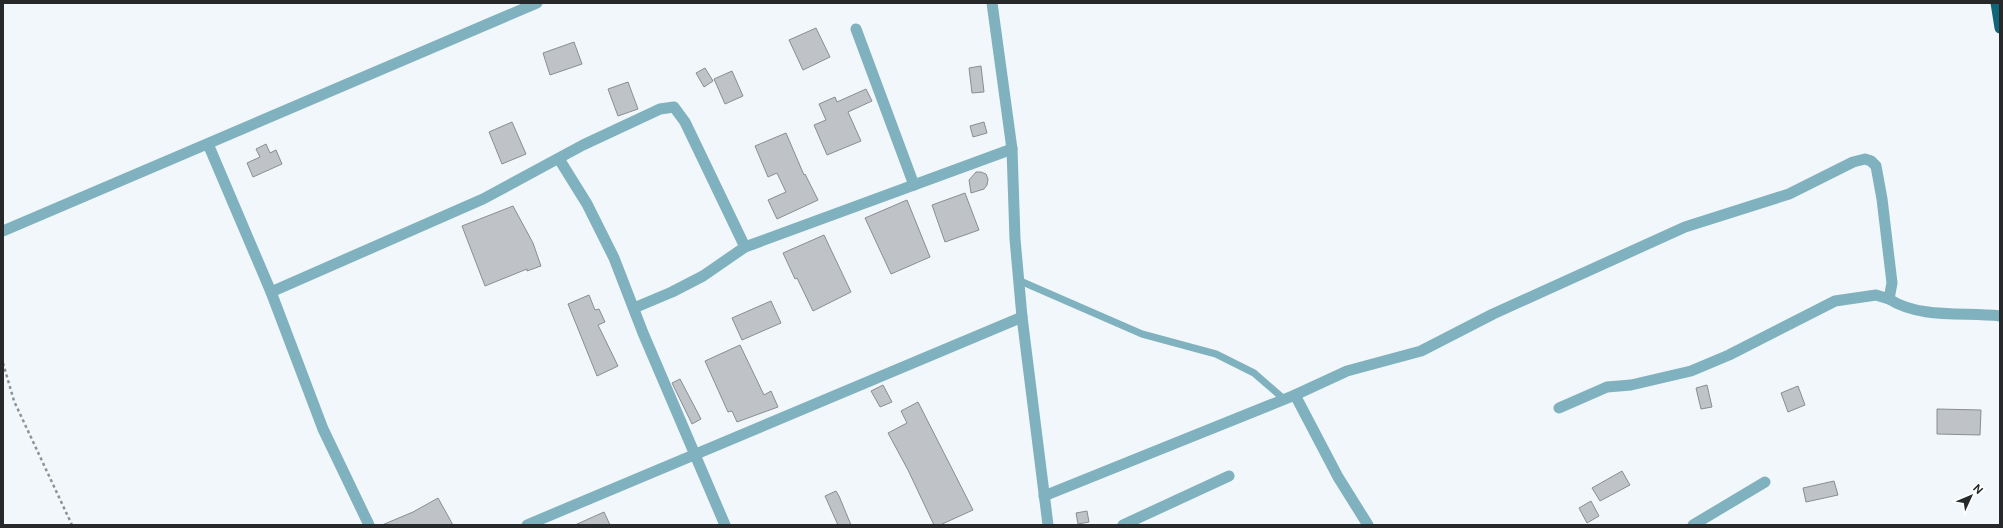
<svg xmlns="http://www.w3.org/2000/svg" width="2003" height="528" viewBox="0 0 2003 528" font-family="'Public Sans',sans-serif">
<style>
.building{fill:#bfc2c7;stroke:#8a8e92}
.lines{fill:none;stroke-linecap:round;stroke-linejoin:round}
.path{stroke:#8e9295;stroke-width:2.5;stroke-dasharray:3 3;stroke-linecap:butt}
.service{stroke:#7fb1be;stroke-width:7}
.minor{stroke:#7fb1be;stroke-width:11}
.trunk{stroke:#106678;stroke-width:11}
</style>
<rect width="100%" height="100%" fill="#f1f7fa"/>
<!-- building -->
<g class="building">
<polygon points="816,28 830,57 803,70 789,40"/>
<polygon points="574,42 582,64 550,75 543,53"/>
<polygon points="981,66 984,92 972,93 969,68"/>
<polygon points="705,68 713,81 704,87 696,73"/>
<polygon points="732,71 743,96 725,104 714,79"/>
<polygon points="628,82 638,109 618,116 608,89"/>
<polygon points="866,89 872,101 848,112 861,141 827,155 814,125 826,120 819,104 835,97 837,102"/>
<polygon points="512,122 526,154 502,164 489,132"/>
<polygon points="984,122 987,133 973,137 970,126"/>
<polygon points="786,133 804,175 805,174 818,200 777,219 768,200 786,192 777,173 768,177 755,146"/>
<polygon points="266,144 270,153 276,150 282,164 253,177 247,163 260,157 256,149"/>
<polygon points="976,172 981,172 986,174 988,179 987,185 984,189 971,193 969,180"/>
<polygon points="965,193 979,230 945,242 932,205"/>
<polygon points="907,200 930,257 891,274 865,218"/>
<polygon points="513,206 533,243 541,266 527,271 527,269 485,286 462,226"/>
<polygon points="824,235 851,292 813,311 797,278 795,279 783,253"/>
<polygon points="589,295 595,310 599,309 605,322 598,325 618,366 597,376 568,304"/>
<polygon points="771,301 781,323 742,340 732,318"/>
<polygon points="740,345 764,395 771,391 778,407 737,422 732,411 728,412 705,361"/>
<polygon points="680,379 701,419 692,424 672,383"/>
<polygon points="883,385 892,402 880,407 871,391"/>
<polygon points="1707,385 1712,407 1701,409 1696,388"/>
<polygon points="1798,386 1805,405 1788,412 1781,393"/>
<polygon points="918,402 973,510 940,525 934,525 908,470 888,433 907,423 901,411"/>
<polygon points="1937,409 1981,410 1980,435 1937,434"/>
<polygon points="1622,471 1630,485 1600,501 1592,488"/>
<polygon points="1834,481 1838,495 1806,502 1803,488"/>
<polygon points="836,491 839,496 851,525 838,525 825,496"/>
<polygon points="438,498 453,525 382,525 413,512"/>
<polygon points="1591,501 1599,516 1587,523 1579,508"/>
<polygon points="1087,511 1089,522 1078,524 1076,513"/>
<polygon points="604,512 610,525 575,525"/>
</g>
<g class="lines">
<!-- path -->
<polyline class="path" points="3,363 14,401 72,525"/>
<!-- service -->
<polyline class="service" points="1018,280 1142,334 1216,354 1254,373 1285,400"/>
<!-- minor -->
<g class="minor">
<polyline points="992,3 1012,149 1015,239 1022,317 1048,525"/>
<polyline points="856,29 914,185"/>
<polyline points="208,144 271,292 323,429 369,525"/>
<polyline points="559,159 587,204 614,258 643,333 725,525"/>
<polyline points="3,231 537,3"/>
<polyline points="271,292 483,199 583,145 660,109 674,107 685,122 745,247 1012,149"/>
<polyline points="634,308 672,292 703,276 745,247"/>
<polyline points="1295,395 1338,477 1368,525"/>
<polyline points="1559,408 1607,387 1631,385 1691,371 1729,355 1835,301 1876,295 1889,299"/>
<path d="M1044,496l251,-101 52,-24 74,-20 72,-37 192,-87 104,-33 64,-32 12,-3 6,2 5,5 6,33 10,84 -3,16c31,20 75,13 111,17"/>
<polyline points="527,525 1022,317"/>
<polyline points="1123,525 1229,476"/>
<polyline points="1693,525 1765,482"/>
</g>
<!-- trunk -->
<polyline class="trunk" points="1996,3 2000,28"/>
</g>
<!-- border -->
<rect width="2003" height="528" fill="none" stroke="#262829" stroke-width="8"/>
<!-- north arrow -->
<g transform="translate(1971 496) rotate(46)" stroke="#ffffff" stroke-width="3" paint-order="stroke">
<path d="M0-3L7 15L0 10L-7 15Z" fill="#262829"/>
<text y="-6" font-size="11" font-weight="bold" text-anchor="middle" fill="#262829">N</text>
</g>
</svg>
